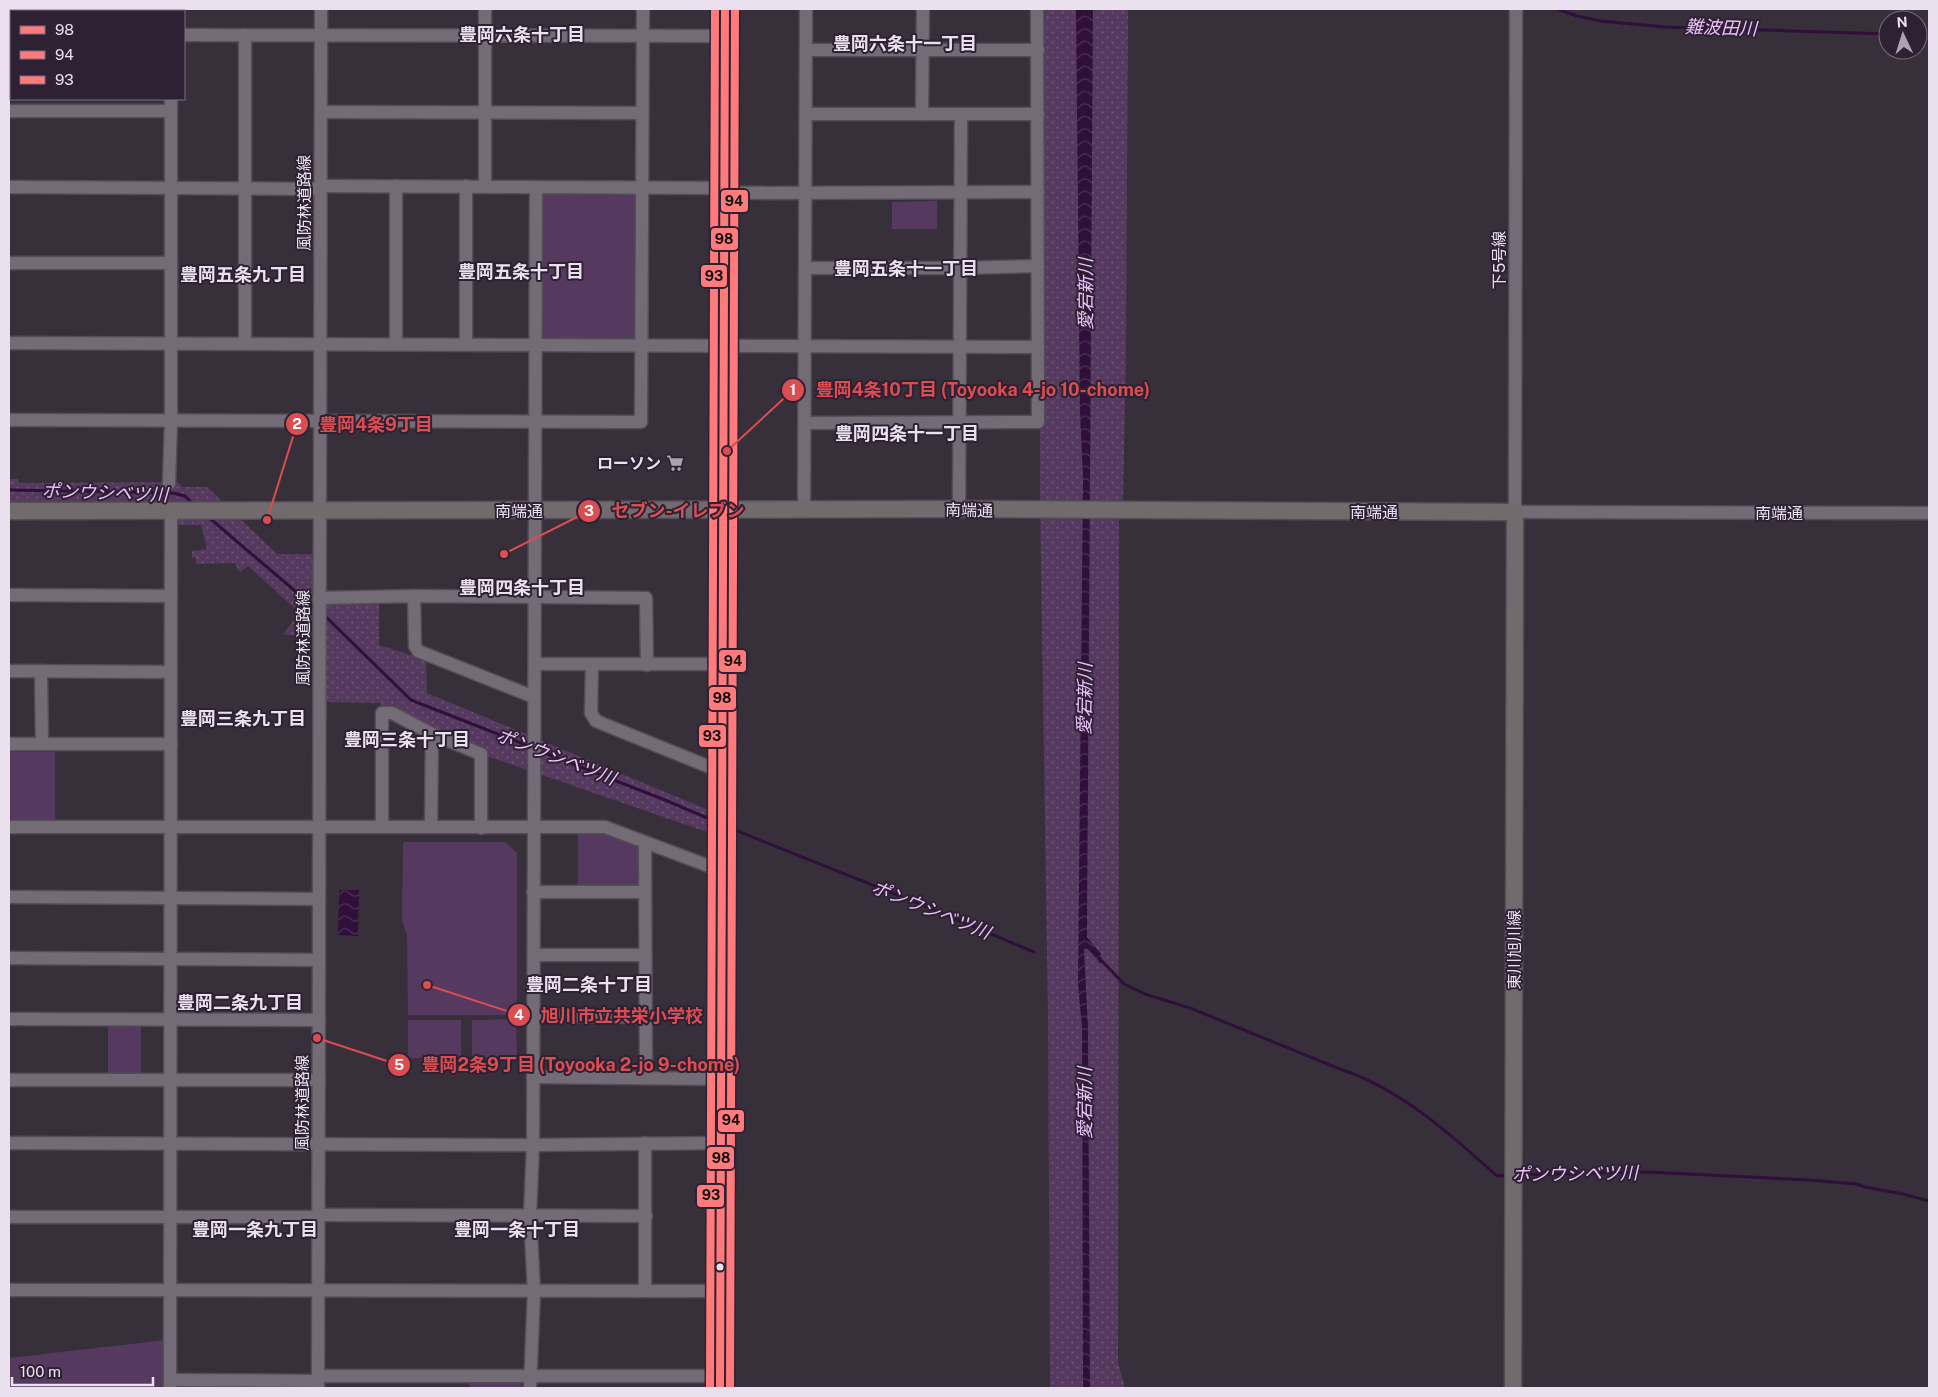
<svg xmlns="http://www.w3.org/2000/svg" width="1938" height="1397" viewBox="0 0 1938 1397" font-family="'Public Sans','Noto Sans JP',sans-serif">
<style>
.grass{fill:url(#grass-dots)}
.park{fill:#55395f}
.water{fill:url(#water-waves)}
.lines{fill:none;stroke-linecap:round;stroke-linejoin:round}
.stream{stroke:#300f3a;stroke-width:3}
.minor-casing{stroke:#544d56;stroke-width:15}
.major-casing{stroke:#544d56;stroke-width:19}
.minor{stroke:#736c76;stroke-width:12}
.major{stroke:#726b6d;stroke-width:16}
.bus-1-casing{stroke:#2f2134;stroke-width:11}
.bus-2-casing{stroke:#2f2134;stroke-width:11}
.bus-3-casing{stroke:#2f2134;stroke-width:11}
.bus-1{stroke:#ff7a7a;stroke-width:8}
.bus-2{stroke:#ff7a7a;stroke-width:8}
.bus-3{stroke:#ff7a7a;stroke-width:8}
.bus-dot{fill:#ebe1ee;stroke:#2f2134;stroke-width:2}
.labels{text-anchor:middle;stroke-width:4;stroke-linejoin:round;paint-order:stroke}
.street-label{font-size:16px;fill:#ebe1ee;stroke:#2f2134}
.poi-label{font-size:16px;font-weight:bold;fill:#ebe1ee;stroke:#2f2134;text-anchor:end}
.water-label{font-size:18px;font-style:italic;fill:#eec1fd;stroke:#2f2134}
.neighbourhood-label{font-size:18px;font-weight:bold;fill:#ebe1ee;stroke:#2f2134}
.leader{fill:none;stroke:#da4d50;stroke-width:2}
.callout-dot{fill:#da4d50;stroke:#2f2134;stroke-width:2}
.mark-label{font-size:15px;text-anchor:middle;font-weight:bold;fill:#fff}
.callout-label{font-size:18px;text-anchor:middle;font-weight:bold;fill:#da4d50;stroke:#2f2134;stroke-width:4;stroke-linejoin:round;paint-order:stroke}
.line-badge{stroke:#2f2134;stroke-width:2}
.pale-badge-label{font-size:14px;text-anchor:middle;font-weight:bold;fill:#111}
</style>
<defs>
<pattern id="grass-dots" width="8" height="8" patternUnits="userSpaceOnUse" patternTransform="scale(1.25)"><rect width="8" height="8" fill="#55395f"/><path d="M2 2h.1M6 6h.1" fill="none" stroke="#6e5576" stroke-width="1.8" stroke-linecap="round"/></pattern>
<pattern id="water-waves" width="16" height="10" patternUnits="userSpaceOnUse" patternTransform="scale(1.25)"><rect width="16" height="10" fill="#300f3a"/><path d="M0 5q4-4 8 0t8 0" fill="none" stroke="#4e3257"/></pattern>
</defs>
<rect width="100%" height="100%" fill="#37303a"/>
<!-- grass -->
<g class="grass">
<polygon points="1040,9 1128,9 1126,353 1123,505 1119,514 1118,1362 1125,1388 1050,1388 1048,1016 1040,504"/>
<polygon points="9,479 18,479 19,483 178,482 182,487 207,487 277,554 315,554 315,639 283,634 300,613 248,566 240,572 234,563 196,564 196,558 192,558 192,551 207,549 201,525 176,525 171,511 9,511"/>
<polygon points="326,599 379,600 379,645 426,660 427,693 706,809 707,832 481,754 382,713 380,703 326,702"/>
</g>
<!-- park -->
<g class="park">
<polygon points="541,193 637,195 639,339 539,338"/>
<polygon points="937,201 937,229 892,229 892,202"/>
<rect x="9" y="752" width="46" height="68"/>
<polygon points="604,830 639,843 640,887 578,888 578,831"/>
<polygon points="403,842 505,842 517,853 517,1015 408,1015 407,934 402,921"/>
<polygon points="516,1019 517,1057 472,1058 472,1020"/>
<rect x="408" y="1020" width="53" height="38"/>
<polygon points="141,1024 141,1075 108,1075 108,1025"/>
<polygon points="166,1340 166,1388 9,1388 9,1358"/>
<polygon points="518,1381 524,1388 469,1388 469,1382"/>
</g>
<!-- water -->
<g class="water">
<polygon points="1076,9 1093,9 1087,937 1101,954 1101,964 1088,949 1084,949 1088,1028 1090,1388 1083,1388 1082,1028 1078,984 1083,479 1080,410"/>
<polygon points="339,890 359,890 358,936 338,935"/>
</g>
<g class="lines">
<!-- stream -->
<g class="stream">
<polyline points="1557,9 1577,16 1601,21 1665,27 1888,34"/>
<polyline points="1918,34 1929,34"/>
<polyline points="9,490 173,493 185,496 193,504"/>
<polyline points="207,516 315,608"/>
<polyline points="324,615 411,700 531,747"/>
<polyline points="537,750 665,800 719,823"/>
<polyline points="725,826 915,902 1034,952"/>
<path d="M1099,958l25,26 21,10 45,14 150,61c61,20 110,65 157,107l12,-1"/>
<polyline points="1518,1175 1648,1172 1809,1180 1856,1184 1865,1187 1903,1194 1929,1201"/>
</g>
<!-- minor casing -->
<g class="minor-casing">
<g id="minor">
<polyline points="485,9 485,186"/>
<polyline points="1516,9 1515,512 1929,513"/>
<polyline points="13,11 13,9"/>
<polyline points="93,11 93,9"/>
<polyline points="9,34 11,34"/>
<polyline points="184,35 724,36"/>
<polyline points="806,50 1038,50"/>
<polyline points="9,111 171,111"/>
<polyline points="321,112 642,113"/>
<polyline points="806,114 1038,114"/>
<polyline points="922,114 923,9"/>
<polyline points="320,186 724,188"/>
<polyline points="396,186 396,344"/>
<polyline points="9,187 320,189"/>
<polyline points="724,193 1038,192"/>
<polyline points="9,263 171,263"/>
<polyline points="806,268 960,268 1038,266"/>
<polyline points="9,343 1038,347"/>
<polyline points="245,343 245,35"/>
<polyline points="466,344 466,186"/>
<polyline points="9,420 641,422 643,9"/>
<polyline points="805,423 1038,422 1037,9"/>
<polyline points="169,483 171,421 171,99"/>
<polyline points="804,509 806,9"/>
<polyline points="959,509 961,115"/>
<polyline points="9,595 171,596"/>
<polyline points="414,596 415,646 418,651 534,697"/>
<polyline points="319,598 414,596 646,598 647,665"/>
<polyline points="535,664 723,664"/>
<polyline points="592,665 591,713 596,721 722,772"/>
<polyline points="9,671 171,672"/>
<polyline points="41,671 42,744"/>
<polyline points="9,744 171,744"/>
<polyline points="9,827 605,827 722,871"/>
<polyline points="382,827 382,713 392,713 432,734 481,754 481,828"/>
<polyline points="431,827 432,734"/>
<polyline points="645,843 646,1078"/>
<polyline points="533,892 645,892"/>
<polyline points="9,897 319,899"/>
<polyline points="534,955 645,955"/>
<polyline points="9,958 319,960"/>
<polyline points="533,1015 646,1017"/>
<polyline points="9,1019 319,1020"/>
<polyline points="533,1077 722,1079"/>
<polyline points="9,1080 319,1080"/>
<polyline points="9,1143 533,1145 721,1143"/>
<polyline points="645,1143 645,1291"/>
<polyline points="318,1215 646,1216"/>
<polyline points="9,1217 318,1217"/>
<polyline points="9,1290 721,1291"/>
<polyline points="318,1376 721,1376"/>
<polyline points="170,1380 318,1381"/>
<polyline points="170,1388 171,511"/>
<polyline points="318,1388 321,9"/>
<polyline points="530,1388 534,1291 530,1215 533,1145 536,187"/>
<polyline points="720,1388 725,9"/>
</g>
</g>
<!-- major casing -->
<g class="major-casing">
<polyline id="major" points="9,511 959,509 1515,512 1513,1388"/>
</g>
<!-- minor -->
<use href="#minor" class="minor"/>
<!-- major -->
<use href="#major" class="major"/>
<!-- bus-1 casing -->
<g class="bus-1-casing">
<polyline id="bus-1" points="720,1388 725,9"/>
</g>
<!-- bus-2 casing -->
<g class="bus-2-casing">
<polyline id="bus-2" points="730,1388 735,9"/>
</g>
<!-- bus-3 casing -->
<g class="bus-3-casing">
<polyline id="bus-3" points="710,1388 715,9"/>
</g>
<!-- bus-1 -->
<use href="#bus-1" class="bus-1"/>
<!-- bus-2 -->
<use href="#bus-2" class="bus-2"/>
<!-- bus-3 -->
<use href="#bus-3" class="bus-3"/>
</g>
<!-- icons -->
<defs>
<g id="supermarket-bare" transform="scale(1.35)"><path d="M-6-5.5h2.5l.6 2H6L4.5 2H-2.5L-4.4-4H-6ZM-1.5 3.2a1.3 1.3 0 1 0 .1 0ZM3 3.2a1.3 1.3 0 1 0 .1 0Z" fill="#aca3af" stroke="#2f2134" stroke-width="2.5" paint-order="stroke"/></g>
</defs>
<g fill-rule="evenodd">
<use href="#supermarket-bare" x="675" y="463"/>
</g>
<!-- markers -->
<circle class="bus-dot" cx="720" cy="1267" r="4.5"/>
<g class="labels">
<!-- street labels -->
<g class="street-label">
<text transform="translate(304 203) rotate(-90)" y="6">風防林道路線</text>
<text transform="translate(1499 260) rotate(-90)" y="6">下5号線</text>
<text transform="translate(969 510) rotate(1)" y="6">南端通</text>
<text x="519" y="517">南端通</text>
<text x="1374" y="518">南端通</text>
<text x="1779" y="519">南端通</text>
<text transform="translate(303 638) rotate(-90)" y="6">風防林道路線</text>
<text transform="translate(1514 950) rotate(-90)" y="6">東川旭川線</text>
<text transform="translate(302 1103) rotate(-90)" y="6">風防林道路線</text>
</g>
<!-- poi labels -->
<g class="poi-label">
<text x="661" y="469">ローソン</text>
</g>
<!-- water labels -->
<g class="water-label">
<text transform="translate(1721 28) rotate(2)" y="6">難波田川</text>
<text transform="translate(1086 294) rotate(-90)" y="6">愛宕新川</text>
<text transform="translate(105 493) rotate(2)" y="6">ポンウシベツ川</text>
<text transform="translate(1085 699) rotate(-89)" y="6">愛宕新川</text>
<text transform="translate(556 757) rotate(21)" y="6">ポンウシベツ川</text>
<text transform="translate(931 910) rotate(22)" y="6">ポンウシベツ川</text>
<text transform="translate(1085 1103) rotate(-90)" y="6">愛宕新川</text>
<text transform="translate(1575 1174) rotate(-1)" y="6">ポンウシベツ川</text>
</g>
<!-- neighbourhood labels -->
<g class="neighbourhood-label">
<text x="522" y="41">豊岡六条十丁目</text>
<text x="905" y="50">豊岡六条十一丁目</text>
<text x="906" y="275">豊岡五条十一丁目</text>
<text x="521" y="278">豊岡五条十丁目</text>
<text x="243" y="281">豊岡五条九丁目</text>
<text x="907" y="440">豊岡四条十一丁目</text>
<text x="522" y="594">豊岡四条十丁目</text>
<text x="243" y="725">豊岡三条九丁目</text>
<text x="407" y="746">豊岡三条十丁目</text>
<text x="589" y="991">豊岡二条十丁目</text>
<text x="240" y="1009">豊岡二条九丁目</text>
<text x="255" y="1236">豊岡一条九丁目</text>
<text x="517" y="1236">豊岡一条十丁目</text>
</g>
</g>
<!-- callouts -->
<path class="leader" d="M727 451L793 390M267 520L297 424M504 554L589 511M427 985L519 1015M317 1038L399 1065"/>
<g class="callout-dot">
<circle cx="727" cy="451" r="5"/>
<circle cx="267" cy="520" r="5"/>
<circle cx="504" cy="554" r="5"/>
<circle cx="427" cy="985" r="5"/>
<circle cx="317" cy="1038" r="5"/>
<circle cx="793" cy="390" r="12"/>
<circle cx="297" cy="424" r="12"/>
<circle cx="589" cy="511" r="12"/>
<circle cx="519" cy="1015" r="12"/>
<circle cx="399" cy="1065" r="12"/>
</g>
<g class="mark-label">
<text x="793" y="395">1</text>
<text x="297" y="429">2</text>
<text x="589" y="516">3</text>
<text x="519" y="1020">4</text>
<text x="399" y="1070">5</text>
</g>
<g class="callout-label">
<text x="983" y="396">豊岡4条10丁目 (Toyooka 4-jo 10-chome)</text>
<text x="376" y="431">豊岡4条9丁目</text>
<text x="678" y="517">セブン-イレブン</text>
<text x="622" y="1022">旭川市立共栄小学校</text>
<text x="581" y="1071">豊岡2条9丁目 (Toyooka 2-jo 9-chome)</text>
</g>
<g class="line-badge">
<rect x="720" y="189" width="29" height="24" rx="5" fill="#ff7a7a"/>
<rect x="710" y="227" width="29" height="24" rx="5" fill="#ff7a7a"/>
<rect x="700" y="264" width="28" height="24" rx="5" fill="#ff7a7a"/>
<rect x="718" y="649" width="29" height="24" rx="5" fill="#ff7a7a"/>
<rect x="708" y="686" width="29" height="25" rx="5" fill="#ff7a7a"/>
<rect x="698" y="724" width="29" height="24" rx="5" fill="#ff7a7a"/>
<rect x="717" y="1109" width="28" height="24" rx="5" fill="#ff7a7a"/>
<rect x="706" y="1146" width="29" height="24" rx="5" fill="#ff7a7a"/>
<rect x="696" y="1184" width="29" height="24" rx="5" fill="#ff7a7a"/>
</g>
<g class="pale-badge-label">
<text x="734" y="206">94</text>
<text x="724" y="244">98</text>
<text x="714" y="281">93</text>
<text x="733" y="666">94</text>
<text x="722" y="703">98</text>
<text x="712" y="741">93</text>
<text x="731" y="1125">94</text>
<text x="721" y="1163">98</text>
<text x="711" y="1200">93</text>
</g>
<!-- border -->
<rect width="1938" height="1397" fill="none" stroke="#ebe1ee" stroke-width="20"/>
<!-- legend -->
<rect x="10" y="10" width="175" height="90" fill="#2f2134" stroke="#7a6e7e"/>
<rect x="20" y="26" width="25" height="8" fill="#ff7a7a" stroke="#7a6e7e"/>
<text x="55" y="35" font-size="15" fill="#ebe1ee">98</text>
<rect x="20" y="51" width="25" height="8" fill="#ff7a7a" stroke="#7a6e7e"/>
<text x="55" y="60" font-size="15" fill="#ebe1ee">94</text>
<rect x="20" y="76" width="25" height="8" fill="#ff7a7a" stroke="#7a6e7e"/>
<text x="55" y="85" font-size="15" fill="#ebe1ee">93</text>
<!-- north arrow -->
<g transform="translate(1903 35) rotate(356)"><circle r="24" fill="#2f2134" stroke="#7a6e7e"/>
<path d="M0-4L9 19L0 12L-9 19Z" fill="#aca3af"/>
<text y="-8" font-size="14" font-weight="bold" text-anchor="middle" fill="#ebe1ee">N</text>
</g>
<!-- scale -->
<path d="M12 1377v8h141v-8" fill="none" stroke="#ebe1ee" stroke-width="2.5"/>
<text x="20" y="1377" font-size="15" fill="#ebe1ee" stroke="#2f2134" stroke-width="4" paint-order="stroke">100 m</text>
</svg>
